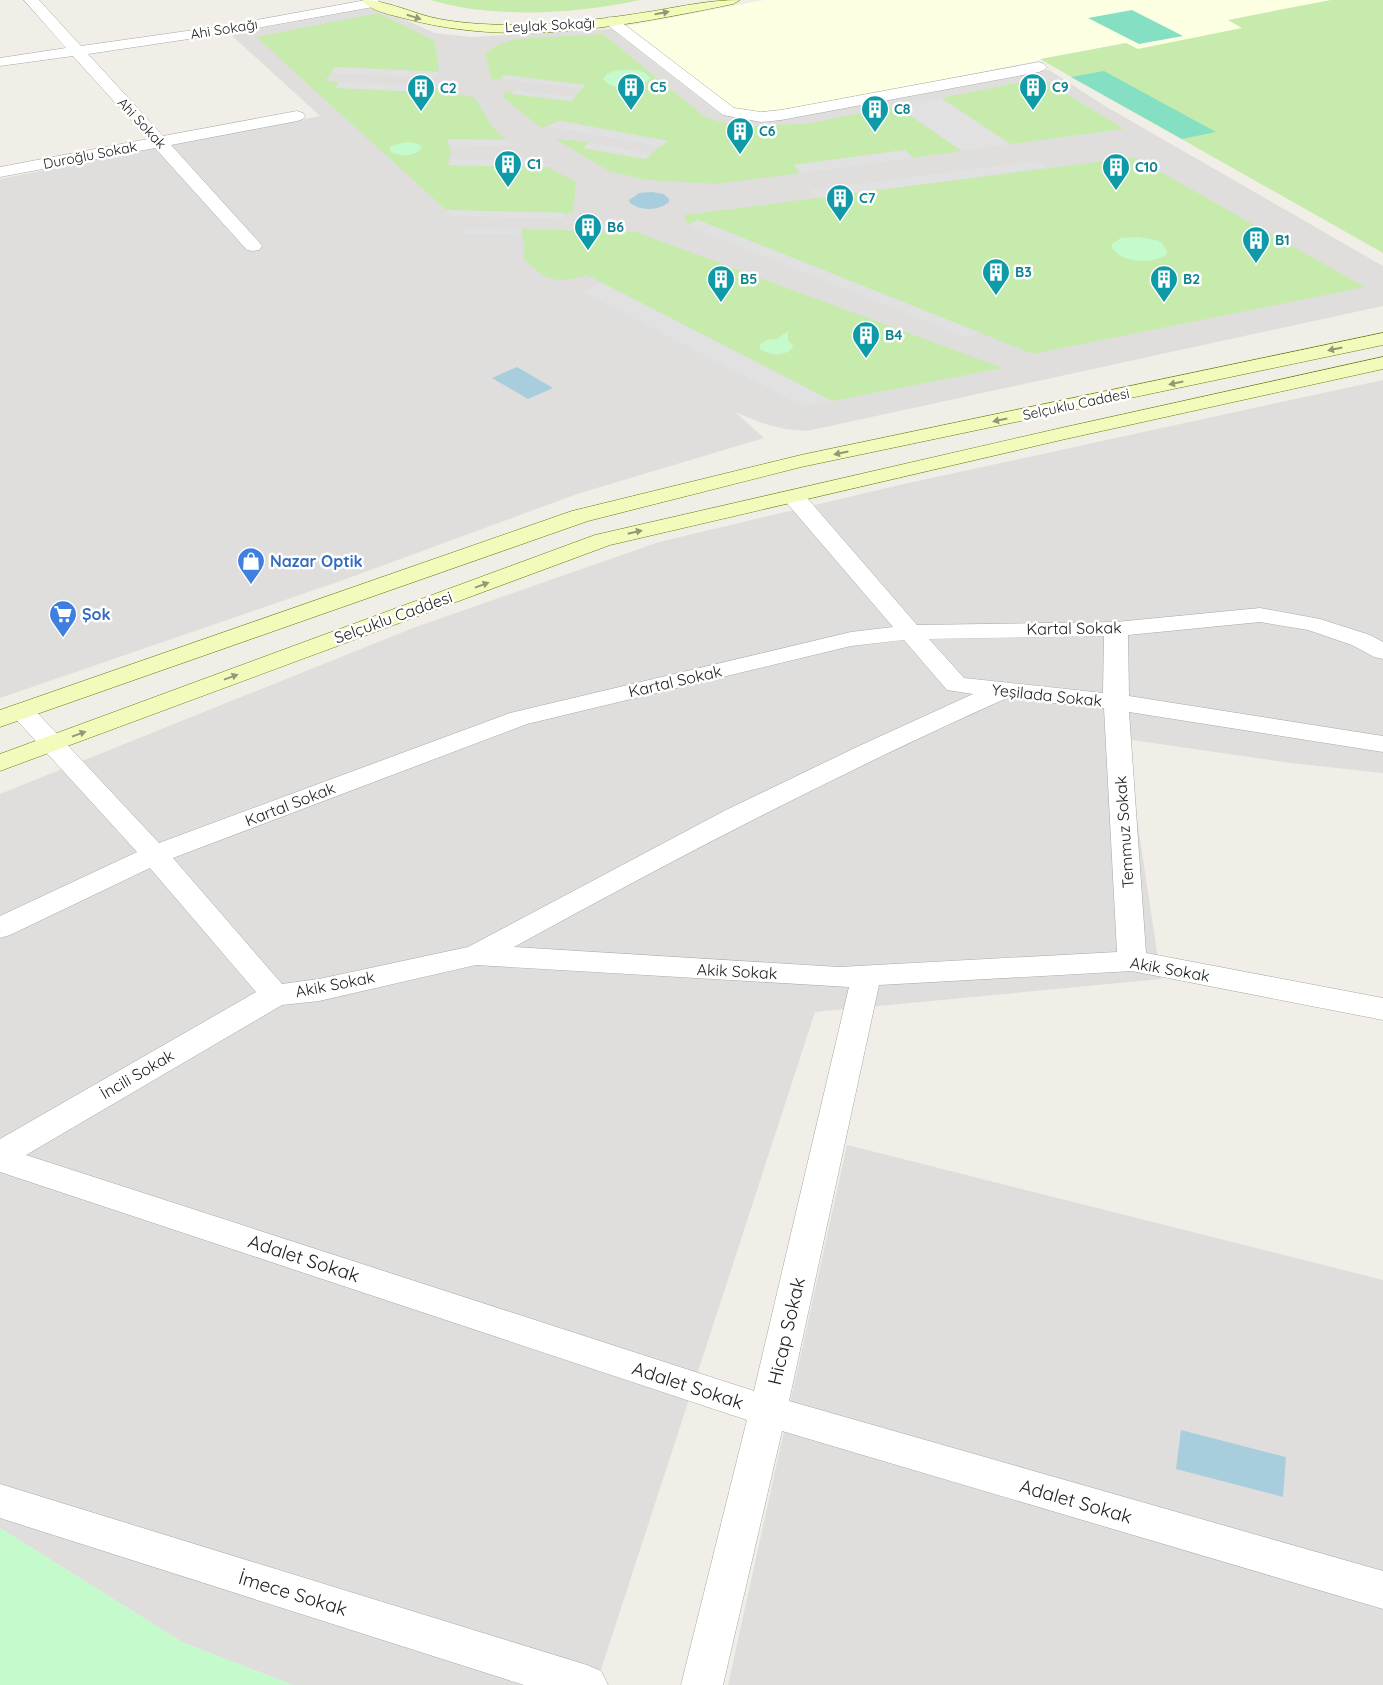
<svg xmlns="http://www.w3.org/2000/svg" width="1383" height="1685" viewBox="0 0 1383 1685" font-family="Quicksand,sans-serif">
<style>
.residential{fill:#dfdedd}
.education{fill:#fdffe2}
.grass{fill:#c7ebad}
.park{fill:#c5facd}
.pitch{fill:#85e0c3}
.parking{fill:#e1e1e1}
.water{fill:#a8cede}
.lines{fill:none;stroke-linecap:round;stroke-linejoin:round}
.street-casing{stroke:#a8a8a8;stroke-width:1}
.secondary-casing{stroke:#657a05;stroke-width:1}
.street{fill:#fff;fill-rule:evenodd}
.secondary{fill:#f2fabc;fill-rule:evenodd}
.oneway{fill:#949876}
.labels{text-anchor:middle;stroke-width:5;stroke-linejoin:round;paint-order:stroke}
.far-street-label{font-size:14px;fill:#212121;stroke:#fff}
.far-culture-label{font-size:14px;font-weight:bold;fill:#0d838f;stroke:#fff;text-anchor:start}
.shop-label{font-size:16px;font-weight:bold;fill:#366cbe;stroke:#fff;text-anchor:start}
.street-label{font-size:16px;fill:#212121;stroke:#fff}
.near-street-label{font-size:19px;fill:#212121;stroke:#fff}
</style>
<rect width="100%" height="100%" fill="#f1eee7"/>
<!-- residential -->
<g class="residential">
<polygon points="376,7 435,33 472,37 611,29 719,113 739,119 760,119 1018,68 1049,70 1105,106 1383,266 1383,306 807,431 785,429 762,423 735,412 764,438 577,494 346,579 0,698 0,179 320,116 230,34"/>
<polygon points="1383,380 1383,773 1291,763 1125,739 1161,979 815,1012 596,1685 293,1685 182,1642 0,1528 0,794 413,628 659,542 895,486"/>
<polygon points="847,1145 1383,1280 1383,1685 728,1685"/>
</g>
<!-- education -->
<polygon class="education" points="764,0 1331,0 1228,20 1243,28 1137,49 1125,43 767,115 737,112 617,28"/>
<!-- grass -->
<g class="grass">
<path d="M430,0h210c-64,14 -146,19 -210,0z"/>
<polygon points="1331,0 1383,0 1383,253 1040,59 1126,43 1138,49 1242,28 1228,20"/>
<polygon points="378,13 435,41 439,72 336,67 325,81 339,82 335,87 425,92 429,86 475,98 491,125 506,140 447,139 451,152 448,165 548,167 576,182 573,213 446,210 256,37"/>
<polygon points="603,34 705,117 733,126 805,124 897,106 962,151 913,158 905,150 794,165 801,173 717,184 646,180 609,171 555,139 590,142 583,148 645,159 667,141 560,121 541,128 504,98 504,93 514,90 511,93 571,101 585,85 503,75 502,79 491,79 485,53 500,44 516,39"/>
<polygon points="1041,78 1124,129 1010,144 941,98"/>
<polygon points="1134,157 1365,287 1033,354 698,220 688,225 684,215"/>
<path d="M522,229l114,3 367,136 -171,33 -245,-126c-31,9 -42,7 -64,-18l2,-13 -4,-9z"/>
</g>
<!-- park -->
<g class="park">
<path d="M628,70c8,0 19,0 22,9 -10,11 -39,12 -47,0 5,-9 16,-9 25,-9z"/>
<path d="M406,142l13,2 3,4c-8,9 -24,10 -33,2l2,-4z"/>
<path d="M1138,237l18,3 6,3 5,8 -1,4c-15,9 -44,8 -54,-7v-4l9,-6z"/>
<path d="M788,331v10l5,4 -2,5c-10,6 -21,6 -31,-1v-5l7,-4 10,-1z"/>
<polygon points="0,1528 182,1642 293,1685 0,1685"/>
</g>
<!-- pitch -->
<g class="pitch">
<polygon points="1132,10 1183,36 1139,44 1088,18"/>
<polygon points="1104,71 1216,132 1182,139 1071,77"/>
</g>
<!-- parking -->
<g class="parking">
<polygon points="335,67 439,72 435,78 331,73"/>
<polygon points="503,75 586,85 582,89 502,79"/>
<polygon points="339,82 429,86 425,92 335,88"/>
<polygon points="514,90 574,97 571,101 511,94"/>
<polygon points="941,98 1010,144 962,151 897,106"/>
<polygon points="560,121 668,141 660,147 547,126"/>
<polygon points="447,139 506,140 514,146 449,145"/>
<polygon points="590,142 652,154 645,159 583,148"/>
<polygon points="905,150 913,158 801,173 793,165"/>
<polygon points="450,159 541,161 548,167 448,165"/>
<polygon points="1037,161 1045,168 817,198 811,190"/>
<polygon points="446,210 563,213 562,219 452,216"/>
<polygon points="698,220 978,332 968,338 688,225"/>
<polygon points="464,228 522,229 521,235 462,234"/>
<polygon points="602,283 832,401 803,406 581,291"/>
</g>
<!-- water -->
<g class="water">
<path d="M652,192l12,2 5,5v3c-10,9 -29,9 -39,1l-1,-3 10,-7z"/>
<polygon points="517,367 553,388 528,399 492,378"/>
<polygon points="1181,1430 1286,1457 1283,1497 1176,1469"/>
</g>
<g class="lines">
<!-- street casing -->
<g class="street-casing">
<g id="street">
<polygon points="24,0 39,0 81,46 229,25 366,0 378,0 380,3 373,7 229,33 88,54 163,136 297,111 303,113 305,116 303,119 297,121 171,145 259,242 262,246 259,250 253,251 247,250 155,148 0,177 0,167 148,139 73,56 0,66 0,58 66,48"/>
<polygon points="611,17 616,18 734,108 761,112 781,110 1039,62 1044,64 1047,67 1044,70 1039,72 781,120 761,122 723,115 606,24 604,21 606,18"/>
<path d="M794,490l8,2 115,133 199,-3 144,-14 60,11 50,16 13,7v17l-9,-2 -22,-12 -44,-15 -48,-8 -132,13 1,61 254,40v16l-254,-40 17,241 237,45v22l-251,-49 -253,14 -90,416 594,170v38l-601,-178 -59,254h-42l66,-265 -747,-248v-33l256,-147 -106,-124 -140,67 -10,3v-22l137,-64 -124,-136 -4,-5 4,-5 9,-3 9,3 128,137 351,-130 341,-81 42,-5 -107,-125 -3,-5 3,-5zM1104,636l-1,57 -139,-15 -35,-39zM904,640l43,50 26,4 -114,52 -133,64 -258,137 -149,32 -37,5 -109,-126 354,-134 324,-78zM1007,698l97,10 13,244 -278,15 -325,-20c162,-89 325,-174 493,-249zM476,965l373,22 -95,404 -728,-236 256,-150 37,-4z"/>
<polygon points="0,1484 587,1665 601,1671 608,1685 524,1685 0,1518"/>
</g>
</g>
<!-- secondary casing -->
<g class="secondary-casing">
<g id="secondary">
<path d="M362,0c26,0 51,14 77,19 27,5 55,6 83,6 44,-1 88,-7 132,-14 29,-5 56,-11 86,-11l-7,4c-107,22 -218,44 -326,15 -14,-4 -36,-7 -45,-19z"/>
<polygon points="1383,333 1383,345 801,467 588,521 0,727 0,710 572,511 801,455"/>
<polygon points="1383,357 1383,369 1061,440 610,545 0,771 0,754 595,535 1061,428"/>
</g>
</g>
<!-- street -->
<use href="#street" class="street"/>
<!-- secondary -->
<use href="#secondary" class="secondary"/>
</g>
<!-- one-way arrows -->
<defs><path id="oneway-solid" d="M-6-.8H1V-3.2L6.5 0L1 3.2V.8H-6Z" transform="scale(1.25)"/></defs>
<g class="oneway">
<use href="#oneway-solid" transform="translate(662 13) rotate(-10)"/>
<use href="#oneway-solid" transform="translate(414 17) rotate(17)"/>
<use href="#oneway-solid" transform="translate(1335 349) rotate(168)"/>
<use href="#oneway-solid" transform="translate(1176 383) rotate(168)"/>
<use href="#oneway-solid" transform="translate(1000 420) rotate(168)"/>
<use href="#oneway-solid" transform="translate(841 453) rotate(168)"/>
<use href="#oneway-solid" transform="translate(635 532) rotate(-13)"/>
<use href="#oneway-solid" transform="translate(482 585) rotate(-20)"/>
<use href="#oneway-solid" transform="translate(231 677) rotate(-20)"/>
<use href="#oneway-solid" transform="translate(79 734) rotate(-20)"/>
</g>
<!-- icons -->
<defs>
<g id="building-pin" transform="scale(1.4375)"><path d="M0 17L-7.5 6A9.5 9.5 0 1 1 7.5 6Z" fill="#0f9aa8" stroke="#fff"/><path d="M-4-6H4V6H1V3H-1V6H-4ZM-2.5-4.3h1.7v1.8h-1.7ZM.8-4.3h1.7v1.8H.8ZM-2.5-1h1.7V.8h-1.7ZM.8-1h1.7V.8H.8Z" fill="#fff"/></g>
<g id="shop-pin" transform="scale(1.4375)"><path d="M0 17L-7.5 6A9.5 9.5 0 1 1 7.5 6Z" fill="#3f7fe0" stroke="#fff"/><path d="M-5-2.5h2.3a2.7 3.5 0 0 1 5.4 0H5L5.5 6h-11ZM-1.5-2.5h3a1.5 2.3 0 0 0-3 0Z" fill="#fff"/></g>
<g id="supermarket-pin" transform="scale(1.4375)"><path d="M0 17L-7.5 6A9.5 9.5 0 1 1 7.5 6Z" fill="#3f7fe0" stroke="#fff"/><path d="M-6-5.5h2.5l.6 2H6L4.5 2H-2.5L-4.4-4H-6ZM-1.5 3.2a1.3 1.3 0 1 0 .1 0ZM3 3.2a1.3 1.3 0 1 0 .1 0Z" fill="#fff"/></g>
</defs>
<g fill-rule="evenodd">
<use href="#building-pin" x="631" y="87"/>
<use href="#building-pin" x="1033" y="87"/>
<use href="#building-pin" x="421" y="88"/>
<use href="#building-pin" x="875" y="109"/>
<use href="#building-pin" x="740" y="131"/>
<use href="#building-pin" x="508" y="164"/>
<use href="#building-pin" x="1116" y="167"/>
<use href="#building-pin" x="840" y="198"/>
<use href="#building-pin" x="588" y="227"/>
<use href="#building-pin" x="1256" y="240"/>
<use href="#building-pin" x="996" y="272"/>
<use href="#building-pin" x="721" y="279"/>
<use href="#building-pin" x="1164" y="279"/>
<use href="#building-pin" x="866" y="335"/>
<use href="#shop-pin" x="251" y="561"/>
<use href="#supermarket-pin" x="63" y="614"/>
</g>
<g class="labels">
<!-- far-street labels -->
<g class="far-street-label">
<text transform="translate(550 25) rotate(-3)" y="5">Leylak Sokağı</text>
<text transform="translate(224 29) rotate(-9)" y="5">Ahi Sokağı</text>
<text transform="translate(142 123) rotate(47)" y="5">Ahi Sokak</text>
<text transform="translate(90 155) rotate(-11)" y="5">Duroğlu Sokak</text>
<text transform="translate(1076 404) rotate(-12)" y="5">Selçuklu Caddesi</text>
</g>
<!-- far-culture labels -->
<g class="far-culture-label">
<text x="650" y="92">C5</text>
<text x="1052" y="92">C9</text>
<text x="440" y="93">C2</text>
<text x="894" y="114">C8</text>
<text x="759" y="136">C6</text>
<text x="527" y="169">C1</text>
<text x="1135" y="172">C10</text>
<text x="859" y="203">C7</text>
<text x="607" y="232">B6</text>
<text x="1275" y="245">B1</text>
<text x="1015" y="277">B3</text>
<text x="740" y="284">B5</text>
<text x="1183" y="284">B2</text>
<text x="885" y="340">B4</text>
</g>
<!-- shop labels -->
<g class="shop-label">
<text x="270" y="567">Nazar Optik</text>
<text x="82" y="620">Şok</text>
</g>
<!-- street labels -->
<g class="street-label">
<text transform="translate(393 617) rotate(-20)" y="6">Selçuklu Caddesi</text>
<text transform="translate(1074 628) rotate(-1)" y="6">Kartal Sokak</text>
<text transform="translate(675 681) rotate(-13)" y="6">Kartal Sokak</text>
<text transform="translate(1047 695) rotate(6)" y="6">Yeşilada Sokak</text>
<text transform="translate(290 804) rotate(-21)" y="6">Kartal Sokak</text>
<text transform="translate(1124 832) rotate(-94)" y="6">Temmuz Sokak</text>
<text transform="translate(1170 969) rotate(10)" y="6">Akik Sokak</text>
<text transform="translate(737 971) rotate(3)" y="6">Akik Sokak</text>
<text transform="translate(335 984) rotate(-11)" y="6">Akik Sokak</text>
<text transform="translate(137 1074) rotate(-30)" y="6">İncili Sokak</text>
</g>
<!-- near-street labels -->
<g class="near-street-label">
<text transform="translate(304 1258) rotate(18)" y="7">Adalet Sokak</text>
<text transform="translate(786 1331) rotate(-77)" y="7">Hicap Sokak</text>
<text transform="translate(688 1385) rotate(18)" y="7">Adalet Sokak</text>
<text transform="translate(1076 1501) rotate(16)" y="7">Adalet Sokak</text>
<text transform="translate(293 1593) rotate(17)" y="7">İmece Sokak</text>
</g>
</g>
</svg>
